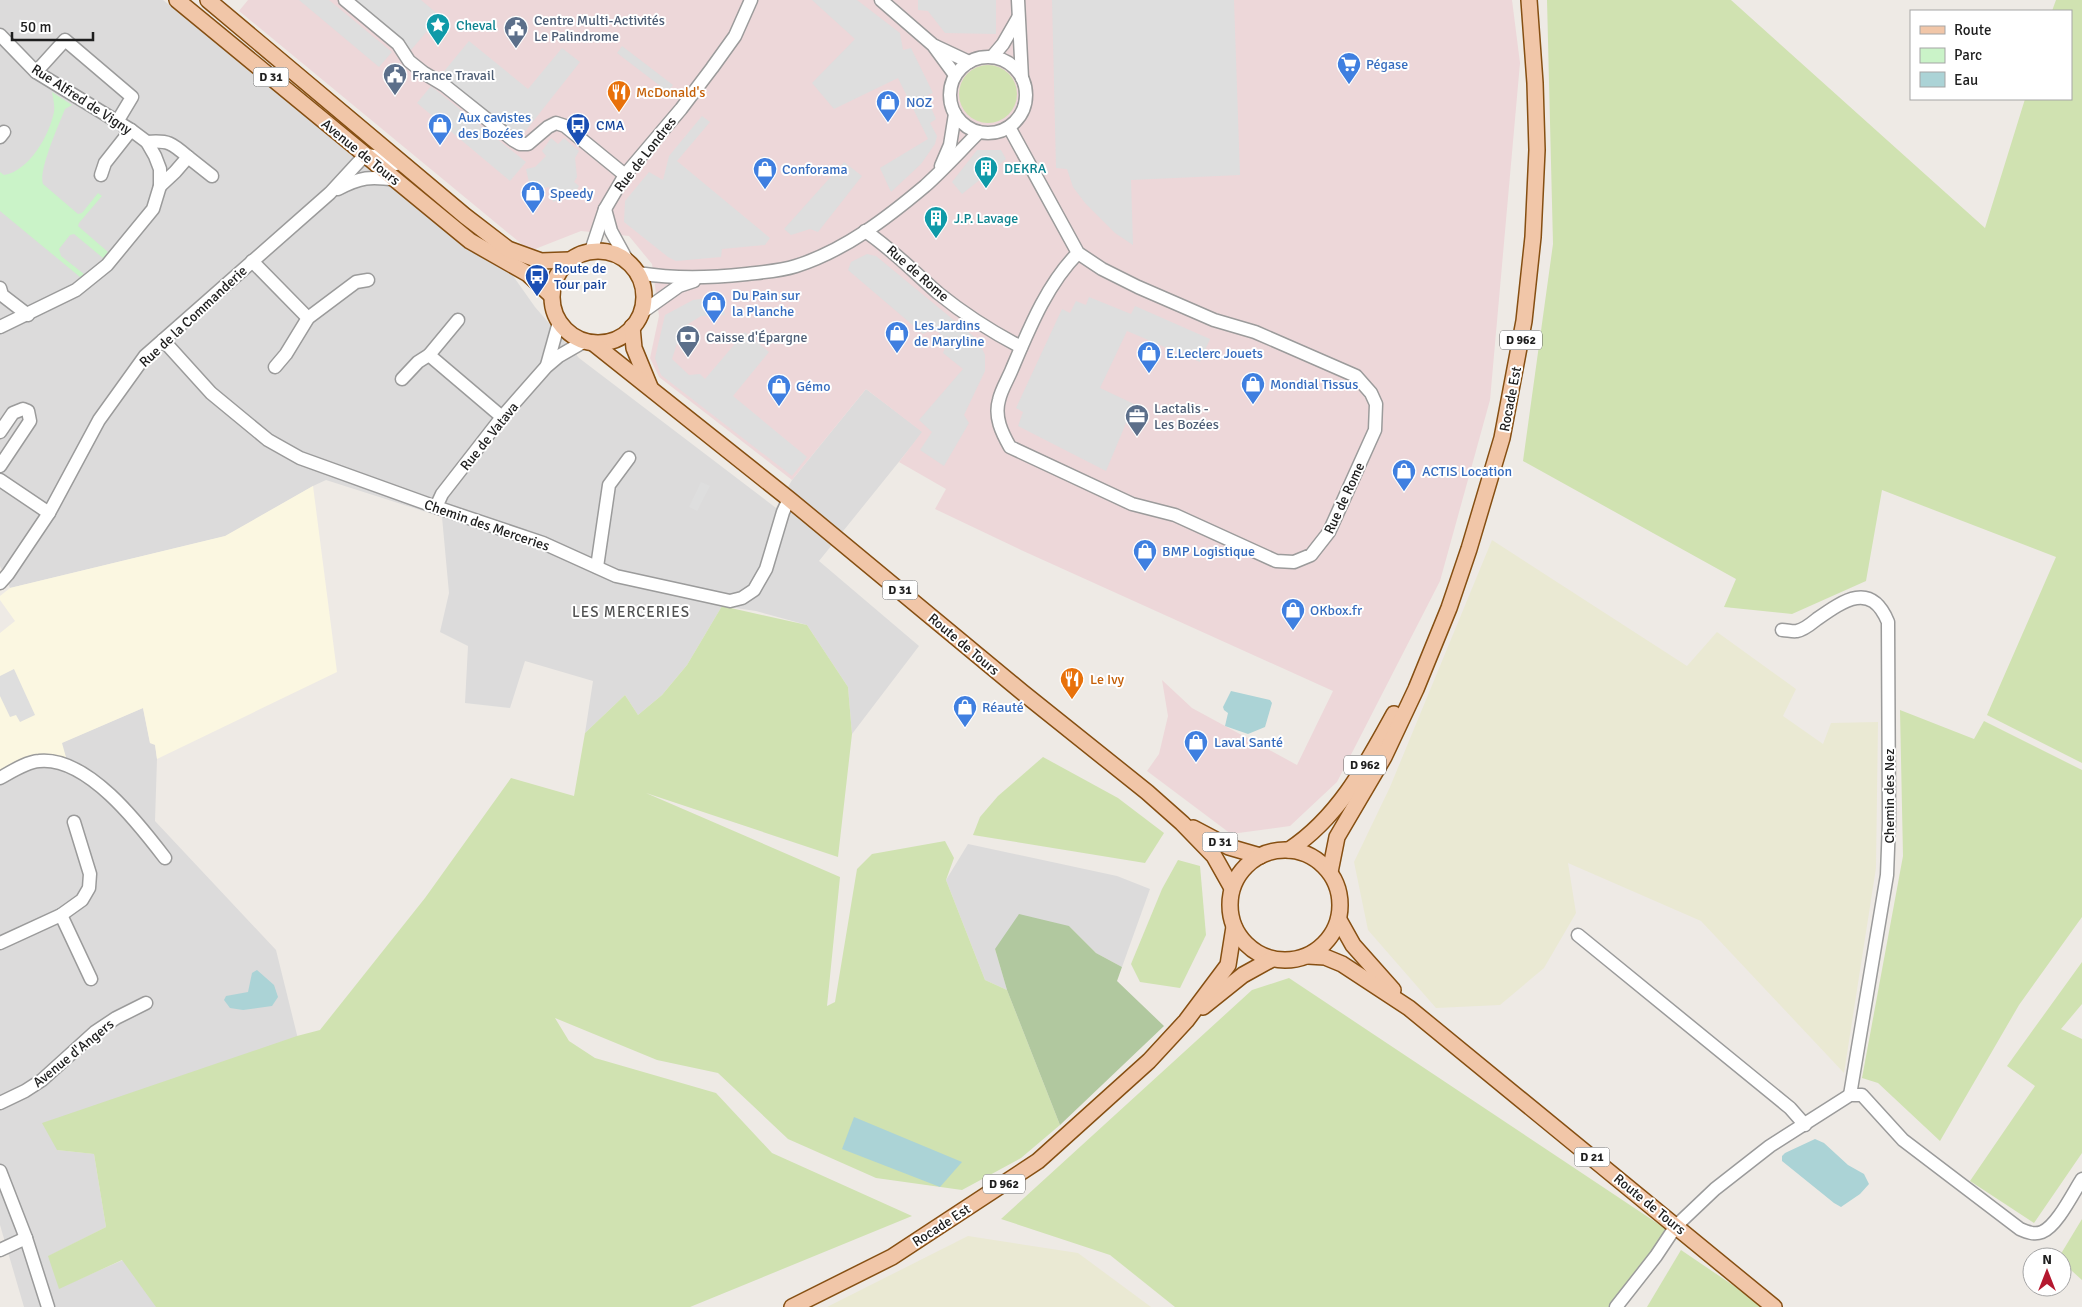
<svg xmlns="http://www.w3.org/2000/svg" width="2082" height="1307" viewBox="0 0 2082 1307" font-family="Signika,sans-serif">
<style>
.residential{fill:#dcdbdb}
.commercial{fill:#edd7d9}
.education{fill:#fbf7e1}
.farmland{fill:#eae9d3}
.grass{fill:#d0e2b1}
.forest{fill:#b1c89f}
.park{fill:#caf3c8}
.parking{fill:#dedede}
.water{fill:#abd3d6}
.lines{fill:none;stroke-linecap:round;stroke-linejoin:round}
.minor-casing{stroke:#9b9b9b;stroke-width:15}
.major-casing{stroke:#864f12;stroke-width:18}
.minor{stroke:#fff;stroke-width:12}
.major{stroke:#f1c6a8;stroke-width:15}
.labels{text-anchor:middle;stroke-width:4;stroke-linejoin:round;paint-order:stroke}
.shield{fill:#fff;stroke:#626262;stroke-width:1}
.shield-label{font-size:12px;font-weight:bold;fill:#1e1e1e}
.service-label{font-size:14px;fill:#4e5e75;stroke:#fff;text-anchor:start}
.culture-label{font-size:14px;fill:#0d838f;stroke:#fff;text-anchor:start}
.shop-label{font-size:14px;fill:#366cbe;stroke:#fff;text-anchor:start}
.food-label{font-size:14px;fill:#c56008;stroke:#fff;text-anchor:start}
.street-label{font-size:14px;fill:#1e1e1e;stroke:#fff}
.transit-label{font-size:14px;fill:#164399;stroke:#fff;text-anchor:start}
.neighbourhood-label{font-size:15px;letter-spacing:1px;fill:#515151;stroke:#fff}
</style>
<rect width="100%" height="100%" fill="#eeeae5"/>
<!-- residential -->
<g class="residential">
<polygon points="0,0 163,0 395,185 511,273 535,307 579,358 776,508 792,480 866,389 923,432 819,561 919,646 852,734 848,687 807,625 756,611 722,606 687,665 662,695 638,715 625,695 585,733 593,681 525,661 510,708 465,703 468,646 440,632 449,593 442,517 326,480 313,486 226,536 10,588 0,566"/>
<polygon points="143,708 150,743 155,744 157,759 155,821 276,950 299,1043 57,1150 94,1154 106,1227 49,1256 59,1288 123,1260 157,1307 24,1307 0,1225 0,773 67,761 61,743"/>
<polygon points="968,844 1117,876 1150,889 1122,967 1096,953 1069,926 995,949 1007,990 985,980 946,880"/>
</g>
<!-- commercial -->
<polygon class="commercial" points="248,0 1512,0 1520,63 1490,400 1440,581 1337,782 1290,826 1231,834 1147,771 1159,754 1168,716 1162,680 1192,708 1297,765 1333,691 1021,550 935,509 946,489 899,462 922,432 866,389 792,480 659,377 650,358 659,316 652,264 629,236 581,231 530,251 239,11"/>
<!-- education -->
<polygon class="education" points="313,486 337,672 157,759 155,745 150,743 143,708 62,743 67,761 0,773 0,633 15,621 0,600 0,596 10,588 225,536"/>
<!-- farmland -->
<g class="farmland">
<polygon points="1492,540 1687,666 1717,632 1796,689 1783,716 1823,744 1831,723 1878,722 1876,868 1844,1073 1701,921 1568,863 1576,913 1544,968 1500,1005 1436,1008 1368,930 1354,862 1390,787"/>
<polygon points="968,1236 1078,1253 1151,1307 827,1307"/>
</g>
<!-- grass -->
<g class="grass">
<polygon points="1547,0 1731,0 1985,228 2025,99 2071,99 2071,11 2052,11 2056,0 2082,0 2082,763 1987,715 2056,557 1882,490 1866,581 1792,614 1724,607 1736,579 1523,461 1553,244"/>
<circle cx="988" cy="94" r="29"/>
<polygon points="722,606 807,625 848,687 852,734 838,857 646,793 840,877 827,1006 835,1002 857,869 872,854 945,841 954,858 946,880 985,980 1007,990 1060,1125 1021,1158 962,1190 876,1178 788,1139 718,1073 657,1060 555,1018 569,1041 595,1058 716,1093 772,1153 912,1216 690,1307 156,1307 122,1260 59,1289 48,1256 106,1227 94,1154 57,1150 42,1123 297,1036 320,1030 425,898 511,778 574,796 585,733 625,695 638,715 662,695 687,665"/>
<polygon points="1900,710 1974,739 1984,721 2082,770 2082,917 2019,1005 1940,1141 1878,1083 1862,1078 1903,856"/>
<polygon points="1043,757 1118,798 1164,833 1145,863 973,835 980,817 998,796"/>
<polygon points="1178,860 1200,866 1206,935 1180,988 1140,982 1131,964 1162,889"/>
<polygon points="2082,962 2082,1004 2061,1029 2082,1039 2082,1153 2034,1223 1970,1181 2035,1086 2007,1066"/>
<polygon points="1289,978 1672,1233 1619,1307 1175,1307 1110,1255 1001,1219 1252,990"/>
<polygon points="2082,1219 2082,1280 2062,1262 2062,1257 2059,1257"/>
<polygon points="1681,1250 1765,1307 1647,1307"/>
</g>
<!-- forest -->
<polygon class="forest" points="1019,914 1069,926 1096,953 1122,967 1117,981 1164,1026 1060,1125 1007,990 995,949"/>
<!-- park -->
<path class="park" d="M52,92l20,13 -7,4c-6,15 -27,62 -22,75l35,30 4,-1 16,-20 4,3 -23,27 -1,3 30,26 -5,6 -29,-24 -4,1 -11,14 2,7 23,18 -4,3 -80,-66v-39l4,3c25,-4 45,-39 50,-63 1,-7 -1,-13 -2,-20z"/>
<!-- parking -->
<g class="parking">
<polygon points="299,0 329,0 392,52 379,67"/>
<polygon points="352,0 421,0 440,16 411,50"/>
<polygon points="812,0 857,0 900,33 903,50 911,48 933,93 926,96 936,119 930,123 937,136 935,144 921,164 891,192 880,168 928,139 898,78 834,109 812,83 855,39"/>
<polygon points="918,0 996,0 996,34 945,33 928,11 918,10"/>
<polygon points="1052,0 1234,0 1240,175 1131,180 1133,245 1115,233 1085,203 1073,187 1067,169 1056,168"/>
<polygon points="469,41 528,89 562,48 580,62 520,138 441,75"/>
<polygon points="622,46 673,85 668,92 617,53"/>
<polygon points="431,86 526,162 510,181 417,103"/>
<polygon points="702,116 710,122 677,161 770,238 765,245 722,249 721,257 676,261 668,257 624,222 625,201 649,172 663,180 669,156"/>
<polygon points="551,138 558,144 564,138 579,151 575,158 577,177 574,182 579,186 573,196 553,202 549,187 531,191 526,169 535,167 546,156 542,151"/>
<polygon points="977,150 1001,150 1006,159 962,194 952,182"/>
<polygon points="844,162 862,176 818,232 810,229 791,235 784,229"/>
<polygon points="867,254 876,256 978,340 985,355 985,371 964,415 969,423 944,466 920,450 932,432 919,420 963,369 943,353 947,343 943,336 937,331 929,331 923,334 848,270 851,262"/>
<polygon points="720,296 725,315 701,316 682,328 672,359 689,375 700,374 705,379 745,332 769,352 733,396 807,457 792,476 661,375 655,358 665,315 693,300"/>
<polygon points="1089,297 1131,314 1135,306 1210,339 1200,362 1127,331 1100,388 1134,404 1106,471 1018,426 1023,412 1016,408 1062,309 1070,313 1076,301 1086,305"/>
<polygon points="701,482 710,486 697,511 689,507"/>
<polygon points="14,669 35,715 20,722 16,715 10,717 0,696 0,676"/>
</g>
<!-- water -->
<g class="water">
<polygon points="1231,691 1270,700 1272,703 1265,727 1248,734 1225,726 1228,713 1224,710 1223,707"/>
<polygon points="257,970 274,985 278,997 272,1006 243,1010 230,1008 224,1000 226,996 248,992 252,973"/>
<polygon points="854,1117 962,1162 940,1187 842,1149"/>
<polygon points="1815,1139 1824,1143 1848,1165 1864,1174 1869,1184 1860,1194 1841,1207 1834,1203 1782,1161 1782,1156 1785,1153"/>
</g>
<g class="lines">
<!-- minor casing -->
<g class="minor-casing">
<g id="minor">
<polyline points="345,0 398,44 409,61 424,73 444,85 513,140 520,144 528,144 548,127 556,123 565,126 625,175"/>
<polyline points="881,0 933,45 955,75"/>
<polyline points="1018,0 1022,78"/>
<polyline points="0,35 36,72 131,130 147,142 155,156 160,169 160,186 153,209 107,265 76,290 0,327"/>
<polyline points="935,46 969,62"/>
<circle cx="988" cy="95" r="38"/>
<polyline points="992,57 1003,44 1018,18"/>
<polyline points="36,72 65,40 132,97 117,122"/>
<path d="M1009,127l69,126 24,16 36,18 76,33 41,12 101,44 15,17 5,11 -1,26 -46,102 -18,23 -17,7 -18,-1 -101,-46 -43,-11 -122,-57c-8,-14 -16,-30 -11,-47 2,-10 9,-21 13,-31 17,-40 35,-85 66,-116"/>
<polyline points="0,137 4,132"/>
<path d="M147,142c21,-2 25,1 41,15l-13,15 -15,14"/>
<polyline points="188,157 212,176"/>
<polyline points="941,166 950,145 955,114"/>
<polyline points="101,175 105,163 131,130"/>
<path d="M338,189c22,-12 33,-13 58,-9"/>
<polyline points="605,209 611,231 628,262"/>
<path d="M865,231c27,18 49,41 73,62 26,21 54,39 83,54"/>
<polyline points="591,251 605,209 625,175 681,109 712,68 735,36 751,0"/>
<polyline points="252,261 308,318"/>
<path d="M637,273c40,6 71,5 110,1 17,-2 33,-3 49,-8 48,-15 91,-48 129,-80 19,-17 36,-36 54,-54"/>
<polyline points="0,288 2,295 28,315"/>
<polyline points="641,313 679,286 694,281"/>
<polyline points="163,340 211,393 268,440 300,458 436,507 543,543 616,576 730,601 742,598 754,590 766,569 783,512 789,499"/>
<polyline points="429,355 502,417"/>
<polyline points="547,365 559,322"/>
<polyline points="275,367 286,354 308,318 356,282 368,280"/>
<polyline points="402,379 418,362 429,355 458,320"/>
<polyline points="0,432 13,413 23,409 28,411 30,421 0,466"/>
<polyline points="0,480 49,513"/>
<polyline points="436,507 442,494 502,417 546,367 559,356 585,341"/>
<polyline points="597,567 609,485 629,458"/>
<polyline points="0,583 8,574 49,513 99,420 145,356 330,193 365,155 383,157 396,164"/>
<path d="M1782,630c5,0 11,2 15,1 7,-1 15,-8 20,-12 27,-19 54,-38 71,3l1,200 -2,53 -37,220"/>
<path d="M0,778c11,-6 26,-16 39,-17 48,-5 100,63 126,97"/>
<polyline points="61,915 91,979"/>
<polyline points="1578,935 1790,1108 1805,1125"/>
<polyline points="0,943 61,915 82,900 89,888 90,874 74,822"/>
<polyline points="0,1103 25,1091 42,1080 95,1032 116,1018 146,1003"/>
<polyline points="0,1171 26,1238 48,1307"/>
<polyline points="0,1250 26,1238"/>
<path d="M1616,1307l40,-51 20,-30 39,-37 55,-43 80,-51h12l41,45 117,89c7,3 14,6 22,3 15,-6 31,-39 40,-53"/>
</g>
</g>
<!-- major casing -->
<g class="major-casing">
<g id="major">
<polyline points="177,0 470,241 528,274 551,295"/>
<polyline points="208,0 465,216 508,249 541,261 569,260"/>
<circle cx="598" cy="297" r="46"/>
<polyline points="632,327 634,348 650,387"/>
<polyline points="593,343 789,499 1022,692 1147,792 1182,823 1214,856 1232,888"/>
<polyline points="1193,828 1229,847 1260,856"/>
<circle cx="1285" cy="905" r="55"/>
<path d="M1289,850c50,-33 77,-85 105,-136"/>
<polyline points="1330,872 1337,837 1384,757 1416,689 1449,608 1469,549 1502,438 1524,321 1533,237 1537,150 1535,83 1529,0"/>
<polyline points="1339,920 1353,945 1393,990"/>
<polyline points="1308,956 1325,957 1342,964 1409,1008 1774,1307"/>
<polyline points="1203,1007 1243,975 1272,959"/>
<polyline points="792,1307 892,1257 1038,1161 1149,1061 1186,1021 1228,965 1234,927"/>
</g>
</g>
<!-- minor -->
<use href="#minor" class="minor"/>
<!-- major -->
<use href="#major" class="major"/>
</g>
<!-- icons -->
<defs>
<g id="sight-pin" transform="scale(1.25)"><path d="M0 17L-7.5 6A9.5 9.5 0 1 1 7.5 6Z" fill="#0f9aa8" stroke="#fff"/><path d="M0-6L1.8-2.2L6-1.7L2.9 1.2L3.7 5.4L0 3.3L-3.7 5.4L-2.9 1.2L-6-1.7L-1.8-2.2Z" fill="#fff"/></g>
<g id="civic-pin" transform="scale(1.25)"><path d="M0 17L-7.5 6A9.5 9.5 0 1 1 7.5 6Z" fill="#5c6f8a" stroke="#fff"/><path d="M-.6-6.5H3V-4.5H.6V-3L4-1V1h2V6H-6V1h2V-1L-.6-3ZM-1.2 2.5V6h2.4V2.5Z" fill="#fff"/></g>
<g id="supermarket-pin" transform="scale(1.25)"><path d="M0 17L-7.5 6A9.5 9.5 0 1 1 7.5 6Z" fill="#3f7fe0" stroke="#fff"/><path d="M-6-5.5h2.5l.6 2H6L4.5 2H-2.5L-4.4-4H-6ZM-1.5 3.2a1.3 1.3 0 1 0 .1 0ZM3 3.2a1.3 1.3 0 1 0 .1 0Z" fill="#fff"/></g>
<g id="restaurant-pin" transform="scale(1.25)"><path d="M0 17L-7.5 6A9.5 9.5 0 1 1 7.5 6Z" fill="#e8710a" stroke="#fff"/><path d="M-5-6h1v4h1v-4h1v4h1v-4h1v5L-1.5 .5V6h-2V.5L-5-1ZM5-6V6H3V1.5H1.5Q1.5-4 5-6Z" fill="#fff"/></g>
<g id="shop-pin" transform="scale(1.25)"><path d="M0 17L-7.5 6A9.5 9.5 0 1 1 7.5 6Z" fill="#3f7fe0" stroke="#fff"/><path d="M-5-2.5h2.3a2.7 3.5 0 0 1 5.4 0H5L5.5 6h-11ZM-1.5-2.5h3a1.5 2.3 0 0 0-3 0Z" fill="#fff"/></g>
<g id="bus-pin" transform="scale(1.25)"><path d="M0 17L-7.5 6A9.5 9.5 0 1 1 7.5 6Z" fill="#1a4fb4" stroke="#fff"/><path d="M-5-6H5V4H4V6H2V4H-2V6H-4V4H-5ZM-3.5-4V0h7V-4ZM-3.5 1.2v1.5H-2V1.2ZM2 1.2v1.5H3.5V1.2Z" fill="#fff"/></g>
<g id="building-pin" transform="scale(1.25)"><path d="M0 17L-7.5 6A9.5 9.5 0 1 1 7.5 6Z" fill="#0f9aa8" stroke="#fff"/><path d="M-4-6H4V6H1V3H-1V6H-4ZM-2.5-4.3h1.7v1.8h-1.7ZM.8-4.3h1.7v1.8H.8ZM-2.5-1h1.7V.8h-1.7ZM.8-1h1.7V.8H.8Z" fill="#fff"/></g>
<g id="bank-pin" transform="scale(1.25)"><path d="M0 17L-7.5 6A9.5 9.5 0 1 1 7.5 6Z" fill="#5c6f8a" stroke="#fff"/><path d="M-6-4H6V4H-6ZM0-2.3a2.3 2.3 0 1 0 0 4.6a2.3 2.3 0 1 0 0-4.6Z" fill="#fff"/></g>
<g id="office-pin" transform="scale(1.25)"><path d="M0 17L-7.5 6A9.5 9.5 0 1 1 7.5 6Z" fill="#5c6f8a" stroke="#fff"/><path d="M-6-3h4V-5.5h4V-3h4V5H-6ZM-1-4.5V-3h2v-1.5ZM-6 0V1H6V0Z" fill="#fff"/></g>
</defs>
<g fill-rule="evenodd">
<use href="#sight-pin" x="438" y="25"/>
<use href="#civic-pin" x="516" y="28"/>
<use href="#supermarket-pin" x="1349" y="64"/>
<use href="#civic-pin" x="395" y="75"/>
<use href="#restaurant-pin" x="619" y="92"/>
<use href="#shop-pin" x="888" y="102"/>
<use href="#shop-pin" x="440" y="125"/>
<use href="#bus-pin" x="578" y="125"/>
<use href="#building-pin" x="986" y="168"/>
<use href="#shop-pin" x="765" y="169"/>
<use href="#shop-pin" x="533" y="193"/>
<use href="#building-pin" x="936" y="218"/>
<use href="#bus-pin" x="537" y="276"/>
<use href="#shop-pin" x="714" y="303"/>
<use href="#shop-pin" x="897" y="333"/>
<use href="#bank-pin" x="688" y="337"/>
<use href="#shop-pin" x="1149" y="353"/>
<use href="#shop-pin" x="1253" y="384"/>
<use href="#shop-pin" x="779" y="386"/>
<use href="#office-pin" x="1137" y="416"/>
<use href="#shop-pin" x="1404" y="471"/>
<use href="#shop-pin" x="1145" y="551"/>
<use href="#shop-pin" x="1293" y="610"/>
<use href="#restaurant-pin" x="1072" y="679"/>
<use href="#shop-pin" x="965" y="707"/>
<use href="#shop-pin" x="1196" y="742"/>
</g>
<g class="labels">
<!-- shield labels -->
<g class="shield">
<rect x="253.5" y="67.5" width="35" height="19" rx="4"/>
<rect x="1500" y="330.5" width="42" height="19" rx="4"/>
<rect x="882.5" y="580.5" width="35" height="19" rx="4"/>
<rect x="1344" y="755.5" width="42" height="19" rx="4"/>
<rect x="1202.5" y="832.5" width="35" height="19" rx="4"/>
<rect x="1574.5" y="1147.5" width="35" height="19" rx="4"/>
<rect x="983" y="1174.5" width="42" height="19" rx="4"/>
</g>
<g class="shield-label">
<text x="271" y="81">D 31</text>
<text x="1521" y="344">D 962</text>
<text x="900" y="594">D 31</text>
<text x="1365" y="769">D 962</text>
<text x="1220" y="846">D 31</text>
<text x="1592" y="1161">D 21</text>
<text x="1004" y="1188">D 962</text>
</g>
<!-- service labels -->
<g class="service-label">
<text x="534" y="25">Centre Multi-Activités<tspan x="534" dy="16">Le Palindrome</tspan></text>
<text x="412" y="80">France Travail</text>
<text x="706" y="342">Caisse d'Épargne</text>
<text x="1154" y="413">Lactalis -<tspan x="1154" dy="16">Les Bozées</tspan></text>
</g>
<!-- culture labels -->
<g class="culture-label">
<text x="456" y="30">Cheval</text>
<text x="1004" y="173">DEKRA</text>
<text x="954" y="223">J.P. Lavage</text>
</g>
<!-- shop labels -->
<g class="shop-label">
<text x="1366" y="69">Pégase</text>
<text x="906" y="107">NOZ</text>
<text x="458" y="122">Aux cavistes<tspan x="458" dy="16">des Bozées</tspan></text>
<text x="782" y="174">Conforama</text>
<text x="550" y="198">Speedy</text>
<text x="732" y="300">Du Pain sur<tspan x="732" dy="16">la Planche</tspan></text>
<text x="914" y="330">Les Jardins<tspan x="914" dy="16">de Maryline</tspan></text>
<text x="1166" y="358">E.Leclerc Jouets</text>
<text x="1270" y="389">Mondial Tissus</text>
<text x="796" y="391">Gémo</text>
<text x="1422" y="476">ACTIS Location</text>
<text x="1162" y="556">BMP Logistique</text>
<text x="1310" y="615">OKbox.fr</text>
<text x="982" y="712">Réauté</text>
<text x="1214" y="747">Laval Santé</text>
</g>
<!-- food labels -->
<g class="food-label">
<text x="636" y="97">McDonald's</text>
<text x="1090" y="684">Le Ivy</text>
</g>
<!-- street labels -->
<g class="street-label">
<text transform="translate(82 99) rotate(33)" y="5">Rue Alfred de Vigny</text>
<text transform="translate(361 152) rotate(39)" y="5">Avenue de Tours</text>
<text transform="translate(645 154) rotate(-52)" y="5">Rue de Londres</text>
<text transform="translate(918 273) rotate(41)" y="5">Rue de Rome</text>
<text transform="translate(193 316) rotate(-43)" y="5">Rue de la Commanderie</text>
<text transform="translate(1510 399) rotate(-79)" y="5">Rocade Est</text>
<text transform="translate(489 436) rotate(-51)" y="5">Rue de Vatava</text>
<text transform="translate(1344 498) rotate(-65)" y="5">Rue de Rome</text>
<text transform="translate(487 525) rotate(19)" y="5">Chemin des Merceries</text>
<text transform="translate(964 644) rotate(40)" y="5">Route de Tours</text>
<text transform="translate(1889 796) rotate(-90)" y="5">Chemin des Nez</text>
<text transform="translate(73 1053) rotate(-39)" y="5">Avenue d'Angers</text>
<text transform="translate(1650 1204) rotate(39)" y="5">Route de Tours</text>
<text transform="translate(941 1225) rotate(-33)" y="5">Rocade Est</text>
</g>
<!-- transit labels -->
<g class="transit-label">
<text x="596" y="130">CMA</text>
<text x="554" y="273">Route de<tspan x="554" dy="16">Tour pair</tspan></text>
</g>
<!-- neighbourhood labels -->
<g class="neighbourhood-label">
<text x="631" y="617">LES MERCERIES</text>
</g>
</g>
<!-- legend -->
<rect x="1910" y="10" width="162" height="90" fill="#ffffff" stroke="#a5a5a5"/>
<rect x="1920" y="26" width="25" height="8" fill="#f1c6a8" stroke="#a5a5a5"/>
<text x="1954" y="35" font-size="15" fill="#1e1e1e">Route</text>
<rect x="1920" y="48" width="25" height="15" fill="#caf3c8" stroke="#a5a5a5"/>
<text x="1954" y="60" font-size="15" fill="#1e1e1e">Parc</text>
<rect x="1920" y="72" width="25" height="15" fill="#abd3d6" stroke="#a5a5a5"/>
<text x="1954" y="85" font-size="15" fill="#1e1e1e">Eau</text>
<!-- north arrow -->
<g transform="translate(2047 1272)"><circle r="24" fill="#ffffff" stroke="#a5a5a5"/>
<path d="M0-4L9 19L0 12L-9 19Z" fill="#b4182f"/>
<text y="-8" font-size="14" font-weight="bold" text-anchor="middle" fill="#1e1e1e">N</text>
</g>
<!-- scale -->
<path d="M12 32v8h81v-8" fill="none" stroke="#1e1e1e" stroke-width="2.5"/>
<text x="20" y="32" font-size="15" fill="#1e1e1e" stroke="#ffffff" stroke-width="4" paint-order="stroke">50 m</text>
</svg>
